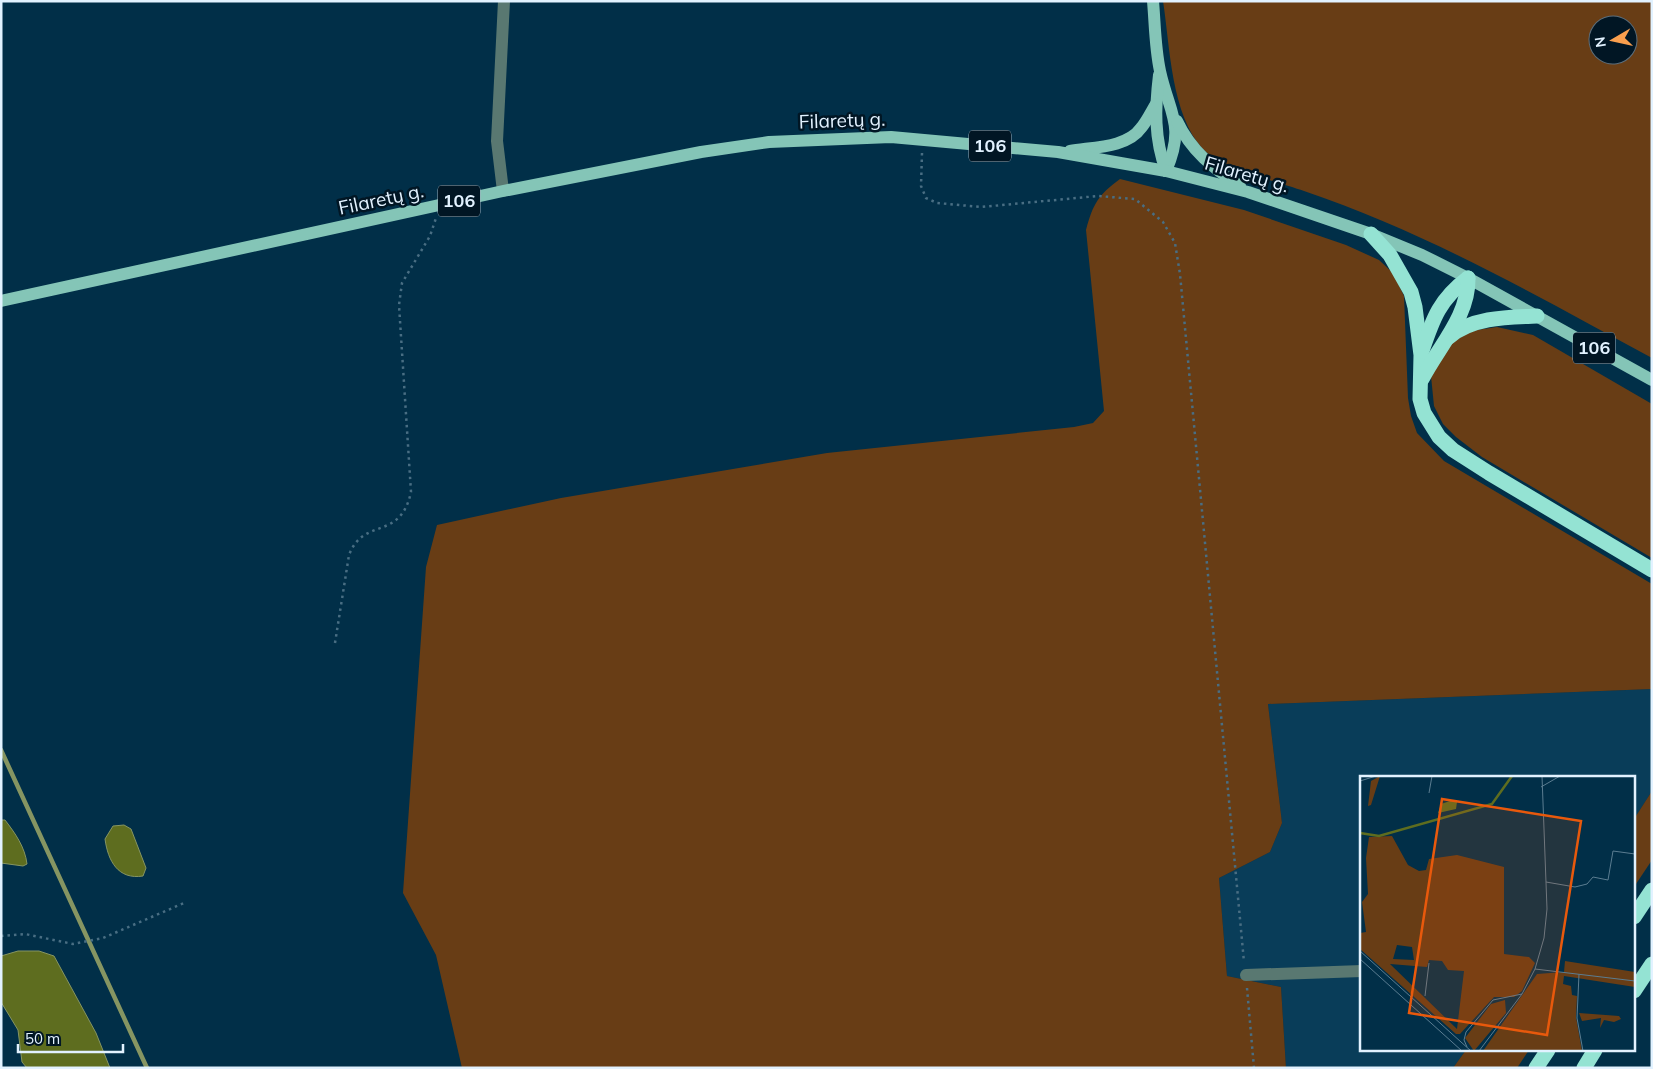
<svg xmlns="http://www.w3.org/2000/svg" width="1653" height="1069" viewBox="0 0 1653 1069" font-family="Mulish,sans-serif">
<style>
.built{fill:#093d59}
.green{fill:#683d15;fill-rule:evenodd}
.water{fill:#5e6d1f;stroke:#869562}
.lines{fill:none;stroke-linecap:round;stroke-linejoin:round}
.stream{stroke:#869562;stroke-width:4.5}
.path{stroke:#496e83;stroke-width:2.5;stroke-dasharray:2.5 4;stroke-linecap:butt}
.minor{stroke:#597871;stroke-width:12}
.major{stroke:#84c5b7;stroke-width:12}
.highway{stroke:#94e3d3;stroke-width:15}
.labels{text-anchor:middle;stroke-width:5;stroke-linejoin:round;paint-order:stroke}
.shield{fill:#011624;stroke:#9eb0bd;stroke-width:1}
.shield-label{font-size:18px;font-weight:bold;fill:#e2f2ff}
.street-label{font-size:19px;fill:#e2f2ff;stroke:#011624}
.inset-river{fill:none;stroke:#5e6d1f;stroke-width:2.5}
.inset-road{fill:none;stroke:#5b7d91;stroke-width:1}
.view{fill:#e8590c;fill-opacity:0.15;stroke:#e8590c;stroke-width:2.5}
.inset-edge{fill:none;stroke:#e2f2ff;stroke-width:2.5}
</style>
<rect width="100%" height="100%" fill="#012f48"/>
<!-- built -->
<polygon class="built" points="1652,689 1652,791 1634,819 1634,778 1362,778 1362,1050 1466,1050 1453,1068 1286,1068 1281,987 1227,976 1219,878 1270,852 1282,823 1268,704"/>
<!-- green -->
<g class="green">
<path d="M1163,1h489v357c-113,-61 -226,-126 -348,-167 -26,-9 -83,-23 -101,-42 -32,-34 -33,-103 -40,-148zM1598,25h30v30h-30z"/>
<path d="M1120,179l124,31 102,35 33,15 14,13 11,23 4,102 3,18 6,17 27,28 208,123v105l-384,15 14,119 -12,29 -51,26 8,98 54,11 5,81h-824l-26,-113 -33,-62 23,-326 11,-42 124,-27 266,-45 247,-26 19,-4 11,-12 -18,-181c7,-26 12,-35 34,-51z"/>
<polygon points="1497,327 1533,335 1652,404 1652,558 1482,457 1456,437 1443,424 1434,406 1431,376 1446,347 1470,331"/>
<polygon points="1652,791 1652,860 1634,887 1634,819"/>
<polygon points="1466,1050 1529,1050 1517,1068 1453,1068"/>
</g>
<!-- water -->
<g class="water">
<path d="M1,820h4c10,13 20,27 22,44l-4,2 -22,-3z"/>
<path d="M124,825l7,4 15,39 -3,8c-25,4 -35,-15 -38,-37l8,-13z"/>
<polygon points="18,951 39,951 54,956 96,1033 110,1068 27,1068 22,1062 18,1030 1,1002 1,956"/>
</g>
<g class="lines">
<!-- stream -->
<polyline class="stream" points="1,750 147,1068"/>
<!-- path -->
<g class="path">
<polyline points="922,153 921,186 926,198 937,203 981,207 1098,196 1135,199 1163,222 1175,243 1180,274 1244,962"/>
<path d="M335,643l14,-88c15,-39 51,-13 62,-63l-12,-187 3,-22 28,-47 6,-18"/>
<polyline points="1,936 25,934 73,944 103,938 184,903"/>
<polyline points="1247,988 1254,1068"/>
</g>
<!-- minor -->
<g class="minor">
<polyline points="503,191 497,141 504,1"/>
<polyline points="1246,975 1362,971"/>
</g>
<!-- major -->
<g class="major">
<path d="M1153,1c2,23 2,47 7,70 9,42 26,54 6,100"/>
<path d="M1159,75c-4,33 -5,63 7,96"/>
<path d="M1177,121c14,30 36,47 63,65"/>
<path d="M1070,151c22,-4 57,-3 71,-23 6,-7 10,-16 15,-24"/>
<polyline points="1,301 503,191 701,152 769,142 891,137 1058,152 1166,171 1248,192 1371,234 1422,255 1468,278 1652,380"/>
</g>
<!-- highway -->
<g class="highway">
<polyline points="1371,234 1390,255 1411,292 1415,307 1421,355 1420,399 1424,413 1439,437 1453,450 1489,473 1652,570"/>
<path d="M1449,337c23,-20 59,-20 88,-21"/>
<path d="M1422,351c11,-33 18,-52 46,-73"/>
<path d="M1422,379c17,-33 47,-63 46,-101"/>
<polyline points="1634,917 1652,890"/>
<polyline points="1634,991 1652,964"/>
<polyline points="1536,1068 1548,1050"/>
<polyline points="1584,1068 1595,1050"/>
</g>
</g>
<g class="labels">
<!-- shield labels -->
<g class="shield">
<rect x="969" y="130.5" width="42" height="31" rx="4"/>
<rect x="438" y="185.5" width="42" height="31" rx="4"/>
<rect x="1573" y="332.5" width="42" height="31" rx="4"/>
</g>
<g class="shield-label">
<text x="990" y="152">106</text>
<text x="459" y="207">106</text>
<text x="1594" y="354">106</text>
</g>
<!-- street labels -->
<g class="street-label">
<text transform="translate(842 120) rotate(-2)" y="7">Filaretų g.</text>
<text transform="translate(1247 174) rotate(16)" y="7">Filaretų g.</text>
<text transform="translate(381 199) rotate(-12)" y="7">Filaretų g.</text>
</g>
</g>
<!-- overview -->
<g transform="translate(1360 776)">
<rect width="275" height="275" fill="#012f48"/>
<path d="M20,0l-9,29 -3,1 3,-25zM32,60l16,29 11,6 7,-1 3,-11 28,-4 47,12v87l25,3 6,6 -13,28 -8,6h-20l-34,37h-4l-96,-85v-16l6,-1 -4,-30 6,-8 -2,-36 3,-21zM37,169l15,2 2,13 -21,-1zM69,184l13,1 6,9 16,1 -7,58 -67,-65 37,3zM205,185l70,11v15l-71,-11 -1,8 8,2 1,9 5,1 -1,21 6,34h-99l54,-77 27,-2zM145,224l1,13 -32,38 -9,-13 26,-34zM219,237l40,3 2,3 -7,3 -10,-2 -4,8 1,-10 -19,3z" fill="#683d15" fill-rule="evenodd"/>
<path d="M93,24l4,2 -1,7 -18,4 3,-9z" fill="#5e6d1f"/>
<path class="inset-river" d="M0,57l19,3 113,-32 20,-28"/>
<path class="inset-road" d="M0,5l16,-5M181,11l19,-11M69,17l3,-17M186,106l29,5 12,-3 6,-7 15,3 5,-29 22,3M0,175l111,100M0,183l102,92M175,193l100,12M219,198l-2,44 6,33M65,220l4,-33M107,271l-3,-7 2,-8 27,-32 29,-6M119,275l43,-57 13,-25 9,-31 3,-29 -5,-133"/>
<path class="view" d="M82,23l139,22 -34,214 -138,-22z"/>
<rect width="275" height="275" class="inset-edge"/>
</g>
<!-- border -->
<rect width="1653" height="1069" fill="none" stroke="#e2f2ff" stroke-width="5"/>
<!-- north arrow -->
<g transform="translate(1613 40) rotate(261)"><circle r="24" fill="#011624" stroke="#5b6e7c"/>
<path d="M0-4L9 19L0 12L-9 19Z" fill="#fa9f4e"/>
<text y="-8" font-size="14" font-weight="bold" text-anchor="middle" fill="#e2f2ff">N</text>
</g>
<!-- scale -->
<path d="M18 1044v8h105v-8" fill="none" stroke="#e2f2ff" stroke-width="2.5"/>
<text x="25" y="1044" font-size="15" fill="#e2f2ff" stroke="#011624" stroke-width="4" paint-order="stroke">50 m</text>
</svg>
